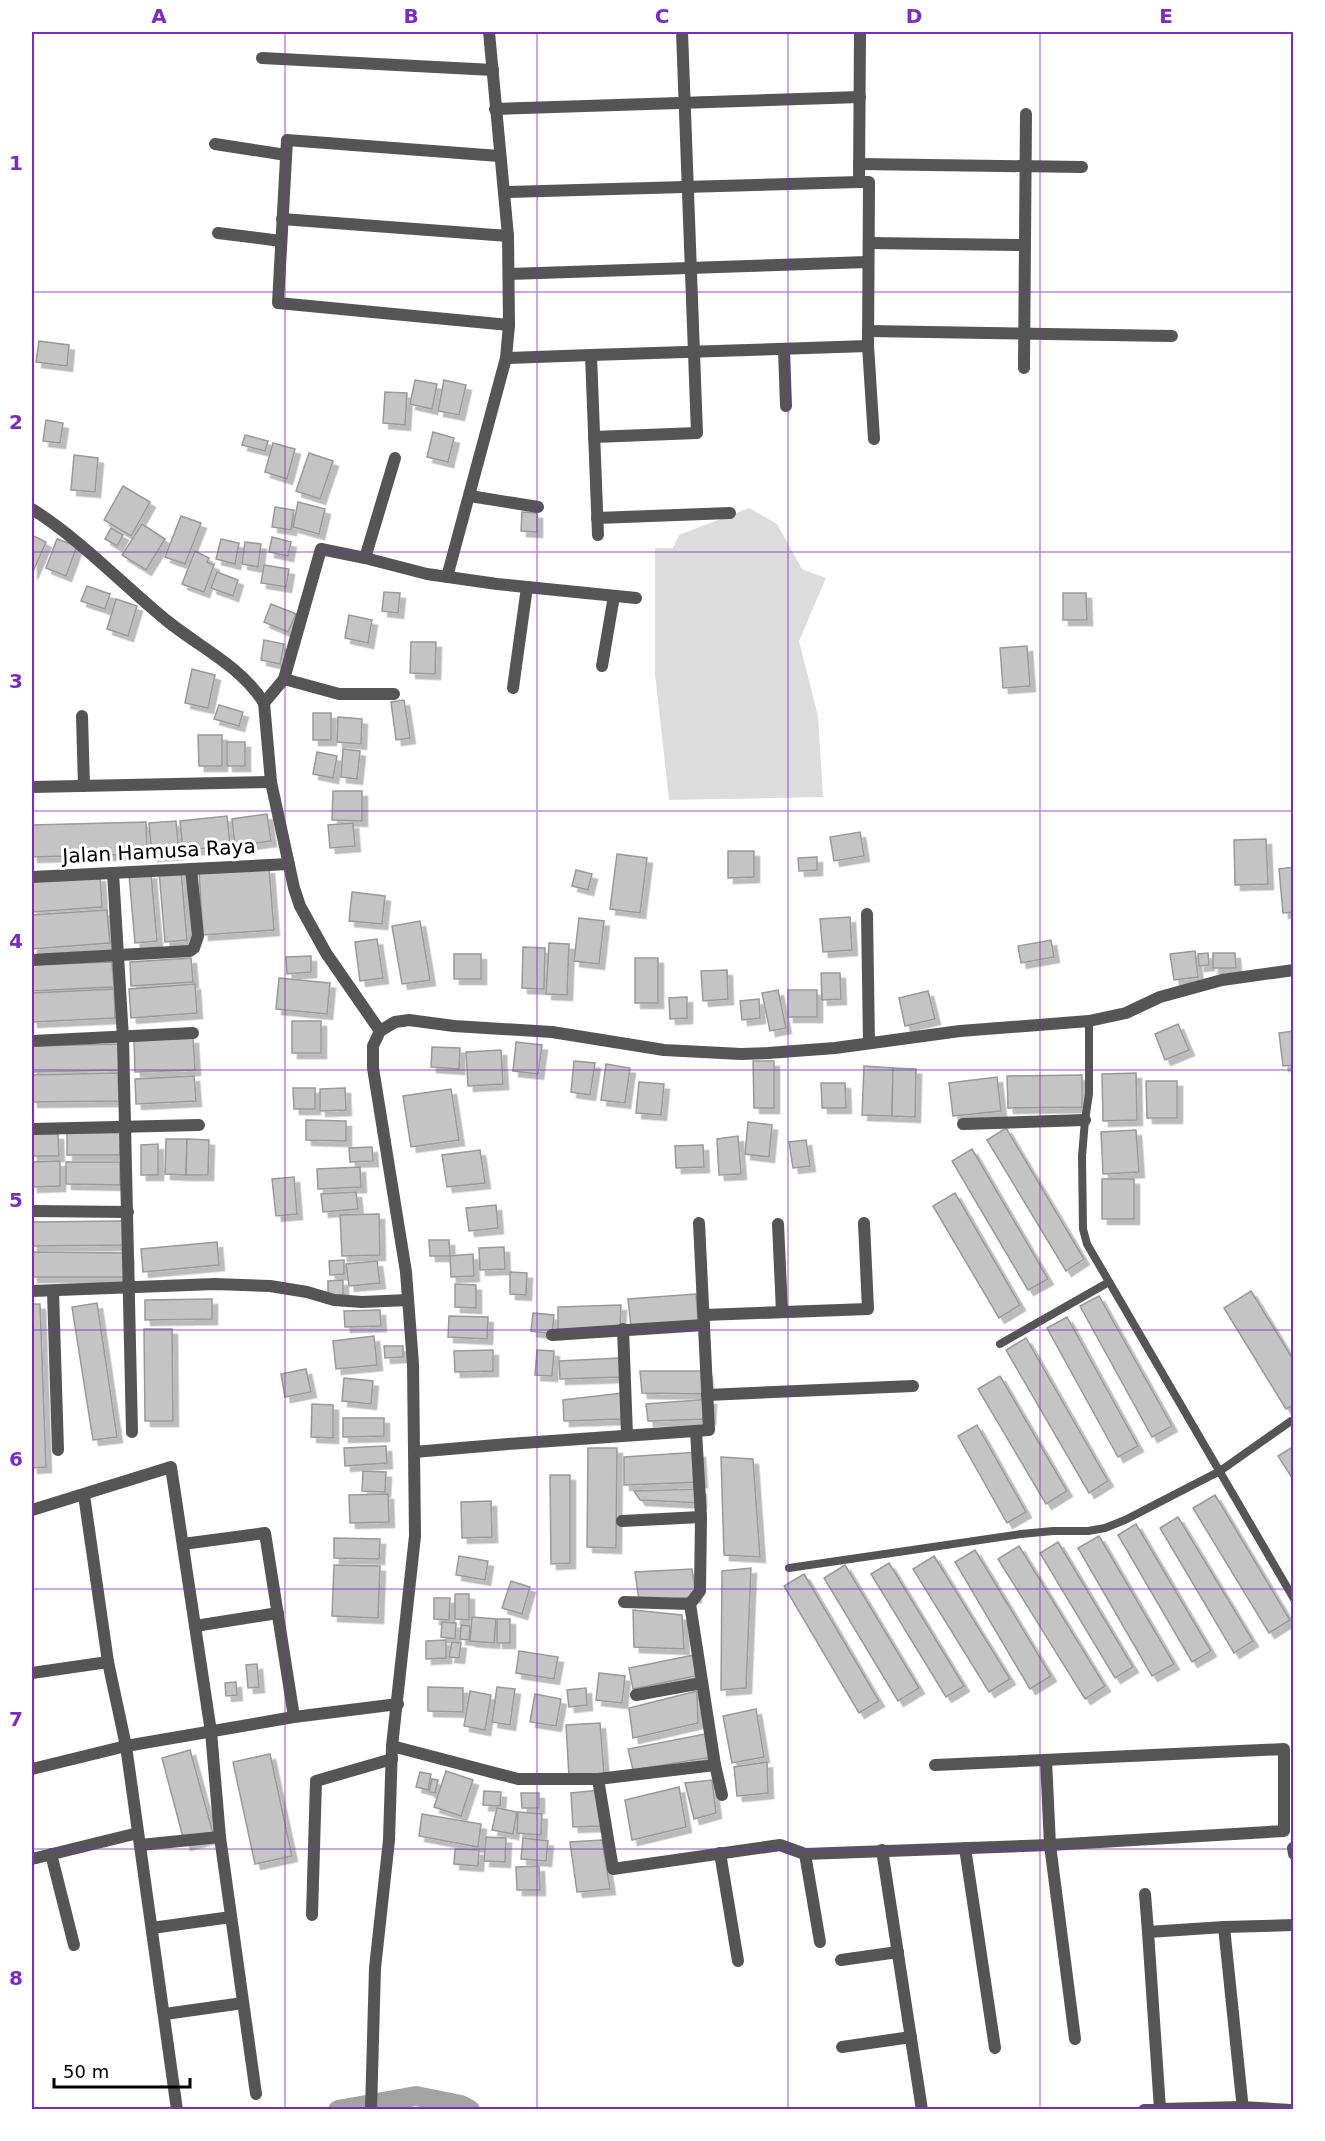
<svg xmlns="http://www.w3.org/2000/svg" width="1325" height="2141" viewBox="0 0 1325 2141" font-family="'DejaVu Sans',sans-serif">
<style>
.green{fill:#dcdcdc}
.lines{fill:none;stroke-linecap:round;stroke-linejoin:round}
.canal{stroke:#a3a3a3;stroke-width:20}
.building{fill:#c4c4c4;stroke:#999;stroke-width:1.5;filter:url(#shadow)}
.service{stroke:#555;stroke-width:8}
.minor{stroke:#555;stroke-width:12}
.grid{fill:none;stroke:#7b2cbf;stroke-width:1.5;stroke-opacity:0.55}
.labels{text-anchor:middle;stroke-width:6;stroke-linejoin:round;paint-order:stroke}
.street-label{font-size:20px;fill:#000;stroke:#fff}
.neatline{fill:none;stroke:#7b2cbf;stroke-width:2}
.grid-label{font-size:20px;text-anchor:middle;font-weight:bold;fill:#7b2cbf}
</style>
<defs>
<filter id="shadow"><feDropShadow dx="5.5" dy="5.5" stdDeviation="0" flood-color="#0004"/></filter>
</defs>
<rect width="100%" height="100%" fill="#fff"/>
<!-- green -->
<polygon class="green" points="749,508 777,524 802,569 826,578 799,641 818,716 823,797 669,800 655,674 655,548 673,548 679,535"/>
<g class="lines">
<!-- canal -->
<polyline class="canal" points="338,2110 416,2096 461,2105 470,2110"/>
</g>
<!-- building -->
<g class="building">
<polygon points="39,341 69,345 67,366 36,362"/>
<polygon points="415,380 437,384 432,409 410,404"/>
<polygon points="444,380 466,385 459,415 438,411"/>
<polygon points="385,392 407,393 405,425 383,423"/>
<polygon points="46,420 63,423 60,443 43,441"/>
<polygon points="433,432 454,438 448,462 427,457"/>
<polygon points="245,435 268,441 265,451 242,445"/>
<polygon points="273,443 295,449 287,479 265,472"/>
<polygon points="309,453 333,461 320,499 296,491"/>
<polygon points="74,455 98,458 95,492 71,490"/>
<polygon points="123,486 150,502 131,536 104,520"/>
<polygon points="298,502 325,509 319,534 293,527"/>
<polygon points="275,507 294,510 291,530 272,527"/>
<polygon points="522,512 537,513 537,532 521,531"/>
<polygon points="181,516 201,523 185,564 165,557"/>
<polygon points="142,524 165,539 146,570 122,555"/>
<polygon points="111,528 123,535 117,546 105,539"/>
<polygon points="32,535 46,542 32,574"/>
<polygon points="272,537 291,542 288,556 269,552"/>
<polygon points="57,539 77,546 66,576 46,568"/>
<polygon points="221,539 239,543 235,564 216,559"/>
<polygon points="245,542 261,544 258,567 242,564"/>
<polygon points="195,551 209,558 207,562 214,565 204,592 182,584"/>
<polygon points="264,565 289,569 286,587 261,583"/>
<polygon points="217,572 238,580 233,596 211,588"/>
<polygon points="87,586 110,594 105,609 81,601"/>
<polygon points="384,592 400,593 398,613 382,611"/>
<polygon points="1063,593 1086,593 1087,620 1063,620"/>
<polygon points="116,599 137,606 128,636 107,629"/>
<polygon points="271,604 296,614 288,632 264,622"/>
<polygon points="349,615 372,620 368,643 345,638"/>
<polygon points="264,640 284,644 280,664 261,660"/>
<polygon points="411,642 436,642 435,674 410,673"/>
<polygon points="1027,646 1030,686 1003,688 1000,648"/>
<polygon points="192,669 215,675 208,708 185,703"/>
<polygon points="404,700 410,738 396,740 391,702"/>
<polygon points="219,705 243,712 239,726 214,719"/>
<rect x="313" y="713" width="18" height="27"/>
<polygon points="338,717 362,719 361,744 337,742"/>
<polygon points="198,735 222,735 222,766 199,766"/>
<rect x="227" y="742" width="18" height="24"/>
<polygon points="343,749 360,751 357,779 341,777"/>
<polygon points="317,752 337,756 333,778 313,774"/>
<polygon points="333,791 362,791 362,821 332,820"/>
<polygon points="267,814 271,841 235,846 232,819"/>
<polygon points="227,816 230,845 183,851 180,821"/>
<polygon points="176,821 179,854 152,856 149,823"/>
<polygon points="146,822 147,854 32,857 32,825"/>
<polygon points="353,823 355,846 330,848 328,825"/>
<polygon points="860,832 864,856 834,861 830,837"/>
<polygon points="1266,839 1268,884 1235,885 1234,840"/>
<polygon points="728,851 754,851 754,877 728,878"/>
<polygon points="617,854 647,858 640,913 610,909"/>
<polygon points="817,857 817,870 799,871 798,858"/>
<polygon points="1294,867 1294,912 1283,913 1279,869"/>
<polygon points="269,868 274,930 203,935 199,872"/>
<polygon points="181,870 187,940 165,942 159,871"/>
<polygon points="576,870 592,874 588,890 572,886"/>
<polygon points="151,873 157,941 135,943 129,875"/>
<polygon points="100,876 102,907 32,912 32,881"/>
<polygon points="352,892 385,896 382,924 349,921"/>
<polygon points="107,910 110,943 32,949 32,915"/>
<polygon points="850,917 852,950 823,952 820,919"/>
<polygon points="579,918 604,921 599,964 574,961"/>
<polygon points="420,921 430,980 402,984 392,926"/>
<polygon points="377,939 383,978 360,981 355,942"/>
<polygon points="1051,940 1054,957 1021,963 1018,946"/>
<polygon points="549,943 569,944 567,995 546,994"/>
<polygon points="523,947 545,948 544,989 522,988"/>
<polygon points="1195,951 1198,977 1174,980 1170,954"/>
<polygon points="1208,953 1209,965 1199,966 1198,954"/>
<polygon points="1213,953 1235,953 1236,968 1213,968"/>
<rect x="454" y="954" width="27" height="25"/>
<polygon points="311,956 311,972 287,974 286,957"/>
<polygon points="191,958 193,982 131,986 130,962"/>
<rect x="635" y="958" width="23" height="45"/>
<polygon points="112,962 114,987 32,991 32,965"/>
<polygon points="727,970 728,999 703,1001 701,971"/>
<polygon points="821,973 840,973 841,999 822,1000"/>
<polygon points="279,978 330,983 327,1014 276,1009"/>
<polygon points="195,984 197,1013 131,1018 129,989"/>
<polygon points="114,989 115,1018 32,1022 32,993"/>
<polygon points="778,990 786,1028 770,1031 762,993"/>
<rect x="788" y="990" width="29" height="27"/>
<polygon points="928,991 935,1019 905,1026 899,998"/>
<polygon points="687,997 687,1018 670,1019 669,998"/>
<polygon points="759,999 760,1018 742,1020 740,1001"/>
<rect x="292" y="1021" width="29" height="32"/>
<polygon points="1178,1024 1189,1050 1165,1060 1155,1034"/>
<polygon points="1294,1031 1294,1065 1283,1066 1279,1033"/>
<polygon points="193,1038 195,1070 135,1072 134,1040"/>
<polygon points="516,1042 542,1045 538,1074 513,1071"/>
<polygon points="118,1044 119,1070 32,1072 32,1046"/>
<polygon points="432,1047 460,1048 459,1069 431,1067"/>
<polygon points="501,1050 503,1084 468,1086 466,1052"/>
<polygon points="574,1061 595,1063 590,1095 571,1092"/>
<polygon points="753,1061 774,1061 774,1108 754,1108"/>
<polygon points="606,1064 630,1068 625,1103 601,1100"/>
<polygon points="864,1066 893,1068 892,1116 862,1115"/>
<polygon points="893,1068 916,1069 915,1117 892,1116"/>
<polygon points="118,1073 119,1101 32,1102 32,1075"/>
<polygon points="1136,1073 1137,1120 1103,1121 1102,1074"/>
<polygon points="1082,1075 1082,1107 1008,1108 1007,1076"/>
<polygon points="194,1076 196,1101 136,1104 135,1079"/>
<polygon points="997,1077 1001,1111 953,1116 949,1083"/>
<polygon points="1146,1081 1177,1081 1177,1118 1147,1118"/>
<polygon points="639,1082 664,1084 661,1115 636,1113"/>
<polygon points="821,1083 845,1083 846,1108 822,1108"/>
<polygon points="293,1088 315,1088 315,1109 294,1109"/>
<polygon points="345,1088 346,1110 320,1111 320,1089"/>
<polygon points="451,1089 459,1140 411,1147 403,1096"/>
<polygon points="306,1120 346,1121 346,1141 306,1140"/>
<polygon points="748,1122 772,1125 769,1157 745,1154"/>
<polygon points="1006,1128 1084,1259 1066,1271 987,1140"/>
<polygon points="1136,1130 1139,1172 1103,1174 1101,1132"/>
<rect x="67" y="1133" width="53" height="22"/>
<polygon points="32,1134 58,1134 59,1156 32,1156"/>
<polygon points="738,1136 741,1174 719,1175 717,1139"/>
<polygon points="166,1139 187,1139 186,1175 165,1174"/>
<polygon points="187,1139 209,1140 208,1175 186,1175"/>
<polygon points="806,1140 810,1166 793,1168 789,1142"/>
<polygon points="158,1144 158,1175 141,1175 141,1145"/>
<polygon points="703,1145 704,1167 676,1168 675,1146"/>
<polygon points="372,1147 373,1161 350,1162 349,1148"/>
<polygon points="972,1149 1048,1279 1028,1290 952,1161"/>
<polygon points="480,1150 485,1183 447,1187 442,1155"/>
<polygon points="60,1161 60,1186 32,1187 32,1162"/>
<polygon points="66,1162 120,1162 120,1185 66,1184"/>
<polygon points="360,1167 361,1187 318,1189 317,1169"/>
<polygon points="294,1177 297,1214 276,1216 272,1179"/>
<rect x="1102" y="1179" width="32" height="40"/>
<polygon points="356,1192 358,1209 323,1212 321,1194"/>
<polygon points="955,1193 1020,1305 999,1318 933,1206"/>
<polygon points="496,1205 498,1228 469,1231 466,1208"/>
<polygon points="379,1214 380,1255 342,1256 340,1215"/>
<polygon points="124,1221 125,1245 32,1246 32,1222"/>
<polygon points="429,1240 449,1240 450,1256 430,1256"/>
<polygon points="217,1242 219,1265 143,1272 141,1249"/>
<polygon points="504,1247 505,1269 480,1270 479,1248"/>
<polygon points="32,1252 128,1253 128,1277 32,1277"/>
<polygon points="473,1254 474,1276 451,1277 450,1256"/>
<polygon points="344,1260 344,1274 330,1275 329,1261"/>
<polygon points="377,1261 380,1283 349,1286 346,1264"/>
<polygon points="510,1272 527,1273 526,1295 510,1294"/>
<polygon points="343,1280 343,1295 328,1295 328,1281"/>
<polygon points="455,1284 476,1285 476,1308 455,1307"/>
<polygon points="1251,1291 1294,1361 1294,1405 1286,1409 1224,1308"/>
<polygon points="696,1294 698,1321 631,1327 628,1299"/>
<polygon points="1099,1296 1172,1426 1152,1437 1080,1306"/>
<polygon points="212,1299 212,1319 145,1320 145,1300"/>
<polygon points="97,1303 117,1437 93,1440 72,1307"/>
<polygon points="32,1304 40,1304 46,1467 32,1468"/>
<polygon points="621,1305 620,1328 558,1330 558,1307"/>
<polygon points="380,1310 381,1326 345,1327 344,1311"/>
<polygon points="533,1313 554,1315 552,1334 531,1331"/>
<polygon points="449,1316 488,1317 487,1339 448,1337"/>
<polygon points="1067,1317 1138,1446 1118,1457 1047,1328"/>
<polygon points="144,1329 172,1329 173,1421 145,1421"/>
<polygon points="374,1336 377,1365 336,1369 333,1341"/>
<polygon points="1026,1338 1108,1481 1089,1493 1006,1350"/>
<polygon points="384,1346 403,1346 403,1357 385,1358"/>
<polygon points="493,1350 493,1371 455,1372 454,1351"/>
<polygon points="537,1350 554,1351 552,1376 535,1375"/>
<polygon points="619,1358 621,1377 560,1379 559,1361"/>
<polygon points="306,1369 311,1392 285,1397 281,1374"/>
<polygon points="640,1371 707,1371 709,1394 642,1393"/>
<polygon points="1000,1376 1067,1491 1046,1504 978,1389"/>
<polygon points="344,1378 373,1381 371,1404 342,1401"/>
<polygon points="622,1393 622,1419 564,1421 563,1400"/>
<polygon points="711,1399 710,1419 648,1421 646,1404"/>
<polygon points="312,1404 333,1405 333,1438 311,1437"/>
<polygon points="343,1418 384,1418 384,1436 343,1437"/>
<polygon points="977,1425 1026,1512 1007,1523 958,1436"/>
<polygon points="386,1446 387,1463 345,1466 344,1448"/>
<polygon points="1294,1446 1294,1481 1278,1456"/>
<polygon points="588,1448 617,1448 616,1548 587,1547"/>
<polygon points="700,1452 702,1482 624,1485 624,1457"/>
<polygon points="721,1457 753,1459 760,1557 724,1555"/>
<polygon points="363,1471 386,1472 385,1492 362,1491"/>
<polygon points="550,1475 570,1475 570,1563 551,1564"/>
<polygon points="701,1489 701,1503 640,1500 634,1491"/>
<polygon points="388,1494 389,1522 350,1523 349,1495"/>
<polygon points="1215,1495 1290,1620 1269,1633 1193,1508"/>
<polygon points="491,1501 492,1537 462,1538 461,1502"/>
<polygon points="1178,1517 1253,1641 1234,1653 1160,1528"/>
<polygon points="1136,1524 1211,1651 1192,1662 1118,1535"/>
<polygon points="1099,1536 1174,1664 1152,1676 1078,1548"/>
<polygon points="334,1538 380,1539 379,1559 334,1558"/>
<polygon points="1058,1542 1133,1667 1115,1678 1040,1553"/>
<polygon points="1019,1546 1105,1686 1085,1699 998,1559"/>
<polygon points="975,1550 1051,1676 1030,1689 955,1562"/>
<polygon points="459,1556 488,1561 485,1580 456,1575"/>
<polygon points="934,1556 1010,1679 989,1692 913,1569"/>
<polygon points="889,1563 964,1686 946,1697 871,1574"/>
<polygon points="334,1565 380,1566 378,1618 332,1616"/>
<polygon points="845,1565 919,1688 898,1701 824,1578"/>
<polygon points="751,1568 746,1688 721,1690 722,1571"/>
<polygon points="692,1569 696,1597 639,1601 635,1572"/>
<polygon points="804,1574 879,1701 859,1713 784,1586"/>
<polygon points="511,1581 530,1587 522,1614 502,1608"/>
<polygon points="455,1594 469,1594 469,1620 455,1619"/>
<polygon points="434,1598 450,1598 449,1620 434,1619"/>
<polygon points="633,1610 682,1615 684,1649 634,1647"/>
<polygon points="472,1617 496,1619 494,1643 470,1641"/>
<rect x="497" y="1619" width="13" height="24"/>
<polygon points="442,1622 456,1623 455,1639 441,1637"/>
<polygon points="461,1625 470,1626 469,1640 460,1639"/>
<polygon points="446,1640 446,1658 426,1659 426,1641"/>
<polygon points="452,1642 461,1643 459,1658 449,1657"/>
<polygon points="519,1651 558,1657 554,1679 516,1673"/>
<polygon points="694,1655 695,1676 633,1689 629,1668"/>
<polygon points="257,1664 259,1687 248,1688 246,1665"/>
<polygon points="599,1673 625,1676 622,1703 596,1700"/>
<polygon points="236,1682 237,1695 226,1696 225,1683"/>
<polygon points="428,1687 463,1688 463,1712 428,1711"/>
<polygon points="497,1687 515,1689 510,1725 492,1722"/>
<polygon points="586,1688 587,1705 569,1707 567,1690"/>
<polygon points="470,1691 491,1695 485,1730 464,1726"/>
<polygon points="697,1691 698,1723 633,1738 629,1708"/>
<polygon points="535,1694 561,1699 556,1726 530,1722"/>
<polygon points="756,1709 764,1757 732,1763 723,1716"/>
<polygon points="600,1723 604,1774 569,1777 566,1725"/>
<polygon points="705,1734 712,1757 633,1770 628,1749"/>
<polygon points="190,1750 214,1837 185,1845 162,1758"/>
<polygon points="270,1754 292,1856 255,1864 233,1762"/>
<polygon points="767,1762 768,1793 737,1796 734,1767"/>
<polygon points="446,1771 473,1780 461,1816 434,1807"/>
<polygon points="420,1772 431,1774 428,1790 416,1787"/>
<polygon points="432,1779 438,1780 435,1793 429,1792"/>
<polygon points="712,1780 716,1813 694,1819 685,1783"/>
<polygon points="679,1787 686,1827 632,1840 625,1800"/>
<polygon points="599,1790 601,1826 573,1827 571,1793"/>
<polygon points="484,1791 501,1792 500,1806 483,1805"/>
<polygon points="521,1793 539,1793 539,1808 522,1808"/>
<polygon points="497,1808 517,1812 513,1834 492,1830"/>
<polygon points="518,1812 542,1814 541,1835 517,1833"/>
<polygon points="422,1814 481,1824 478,1847 419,1836"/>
<polygon points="486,1837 506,1838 505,1862 484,1861"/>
<polygon points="523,1838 548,1841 546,1861 521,1859"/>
<polygon points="602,1840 610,1889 577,1892 570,1842"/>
<polygon points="455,1849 479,1850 478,1866 454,1864"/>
<polygon points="539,1866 540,1890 517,1890 516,1867"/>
</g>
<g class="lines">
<!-- service -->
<g class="service">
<polyline points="1089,1021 1089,1094 1085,1120 1082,1156 1083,1229 1087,1244 1294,1599"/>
<polyline points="1000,1344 1109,1282"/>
<polyline points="789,1568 1021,1534 1053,1531 1088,1531 1105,1528 1125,1520 1220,1471 1291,1421"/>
</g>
<!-- minor -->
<g class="minor">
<polyline points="860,32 859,182 869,182 868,346 874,439"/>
<polyline points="262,58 493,70"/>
<polyline points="495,109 860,97"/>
<polyline points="215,144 286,155"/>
<polyline points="499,156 287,140 278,303 509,325"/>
<polyline points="859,164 1082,167"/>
<polyline points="505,192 859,182"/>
<polyline points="282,219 508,236"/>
<polyline points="218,233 281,241"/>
<polyline points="869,243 1025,245"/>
<polyline points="509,274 868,262"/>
<polyline points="868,331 1172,336"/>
<polyline points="784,349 786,406"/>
<polyline points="591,355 868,346"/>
<polyline points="506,358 591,355 598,535"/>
<polyline points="1024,368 1026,114"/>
<polyline points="594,437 697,433 682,32"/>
<polyline points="470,496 538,507"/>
<path d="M32,509c49,31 89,74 134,111 33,27 75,46 98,83l7,79 23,106 6,18 26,47 54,78"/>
<polyline points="597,518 730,513"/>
<polyline points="365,558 395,458"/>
<polyline points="447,577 506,358 509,325 508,236 489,32"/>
<polyline points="602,666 614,596"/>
<polyline points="284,679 339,694 394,694"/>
<polyline points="513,688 527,587"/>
<polyline points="264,703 284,679 321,549 365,558 427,574 497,584 636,598"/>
<polyline points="82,716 84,786"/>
<polyline points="32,787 271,782"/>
<polyline points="113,873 123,1038 132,1432"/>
<polyline points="32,877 289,864"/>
<polyline points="867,914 869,1043"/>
<polyline points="32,960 190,951 194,948 198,936 191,869"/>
<polyline points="32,1041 193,1033"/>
<polyline points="963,1124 1085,1120"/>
<polyline points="32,1129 199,1125"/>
<polyline points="32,1211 128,1212"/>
<polyline points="778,1224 782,1312"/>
<polyline points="32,1291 215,1284 270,1286 307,1292 334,1300 362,1302 408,1300"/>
<polyline points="53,1291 58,1450"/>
<polyline points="704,1315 868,1309 864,1223"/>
<polyline points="623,1329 627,1435"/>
<polyline points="552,1335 704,1325"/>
<polyline points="707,1395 913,1386"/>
<polyline points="696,1431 701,1517 700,1591 690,1604 715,1765 722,1795"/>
<polyline points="414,1452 508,1444 709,1430 699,1223"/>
<polyline points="84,1495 108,1662 126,1746 177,2110"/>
<polyline points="32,1510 171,1467 211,1732 220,1837 256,2094"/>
<polyline points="622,1521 701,1517"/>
<polyline points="183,1544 265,1533 294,1717"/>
<polyline points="624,1602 690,1604"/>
<polyline points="195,1626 278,1613"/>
<polyline points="32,1673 108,1662"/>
<polyline points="636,1695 702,1683"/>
<polyline points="392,1746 518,1779 598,1779 715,1765"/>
<polyline points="1046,1760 1050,1845 1075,2039"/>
<polyline points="32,1769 126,1746 294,1717 398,1704"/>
<polyline points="598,1779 613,1869 780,1845 805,1854 1050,1845 1284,1831 1284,1749 935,1765"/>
<polyline points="140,1845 220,1837"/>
<polyline points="965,1848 995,2048"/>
<polyline points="1293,1848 1294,1854"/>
<polyline points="882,1850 922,2110"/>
<polyline points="720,1853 738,1961"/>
<polyline points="51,1854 74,1945"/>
<polyline points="805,1854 820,1942"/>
<polyline points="32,1859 138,1833"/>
<polyline points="1145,1894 1148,1932"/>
<polyline points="312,1915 316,1781 392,1759"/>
<polyline points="1224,1927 1243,2110"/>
<polyline points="152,1928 231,1917"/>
<polyline points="841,1960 898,1952"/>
<polyline points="165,2014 243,2003"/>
<polyline points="842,2047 911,2037"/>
<polyline points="371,2110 375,1968 389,1840 392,1746 415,1536 413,1364 406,1272 373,1068 373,1046 380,1031 395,1022 409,1020 454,1026 552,1032 664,1050 741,1054 768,1053 835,1048 960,1031 1089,1021 1126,1013 1160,997 1222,980 1294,970"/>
<polyline points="1144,2110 1160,2110"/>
<polyline points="1291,2110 1242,2107 1160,2109 1148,1932 1224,1927 1294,1925"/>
</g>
</g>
<!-- grid -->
<path class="grid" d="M285,32v2078M537,32v2078M788,32v2078M1040,32v2078M32,292h1262M32,552h1262M32,811h1262M32,1070h1262M32,1330h1262M32,1589h1262M32,1849h1262"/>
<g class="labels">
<!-- street labels -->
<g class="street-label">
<text transform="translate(159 851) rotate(-3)" y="7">Jalan Hamusa Raya</text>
</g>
</g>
<!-- border -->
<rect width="1325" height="2141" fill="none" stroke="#ffffff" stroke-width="66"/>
<!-- scale -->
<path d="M54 2078v9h136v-9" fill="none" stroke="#000000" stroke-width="3"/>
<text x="63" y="2078" font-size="18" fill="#000000" stroke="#ffffff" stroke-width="4.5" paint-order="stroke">50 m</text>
<rect x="33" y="33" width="1259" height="2075" class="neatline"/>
<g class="grid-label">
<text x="159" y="23">A</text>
<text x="411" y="23">B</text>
<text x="662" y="23">C</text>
<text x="914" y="23">D</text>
<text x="1166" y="23">E</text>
<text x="16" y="170">1</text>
<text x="16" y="429">2</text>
<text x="16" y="688">3</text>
<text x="16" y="948">4</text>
<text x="16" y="1207">5</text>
<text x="16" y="1466">6</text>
<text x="16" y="1726">7</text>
<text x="16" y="1985">8</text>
</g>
</svg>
